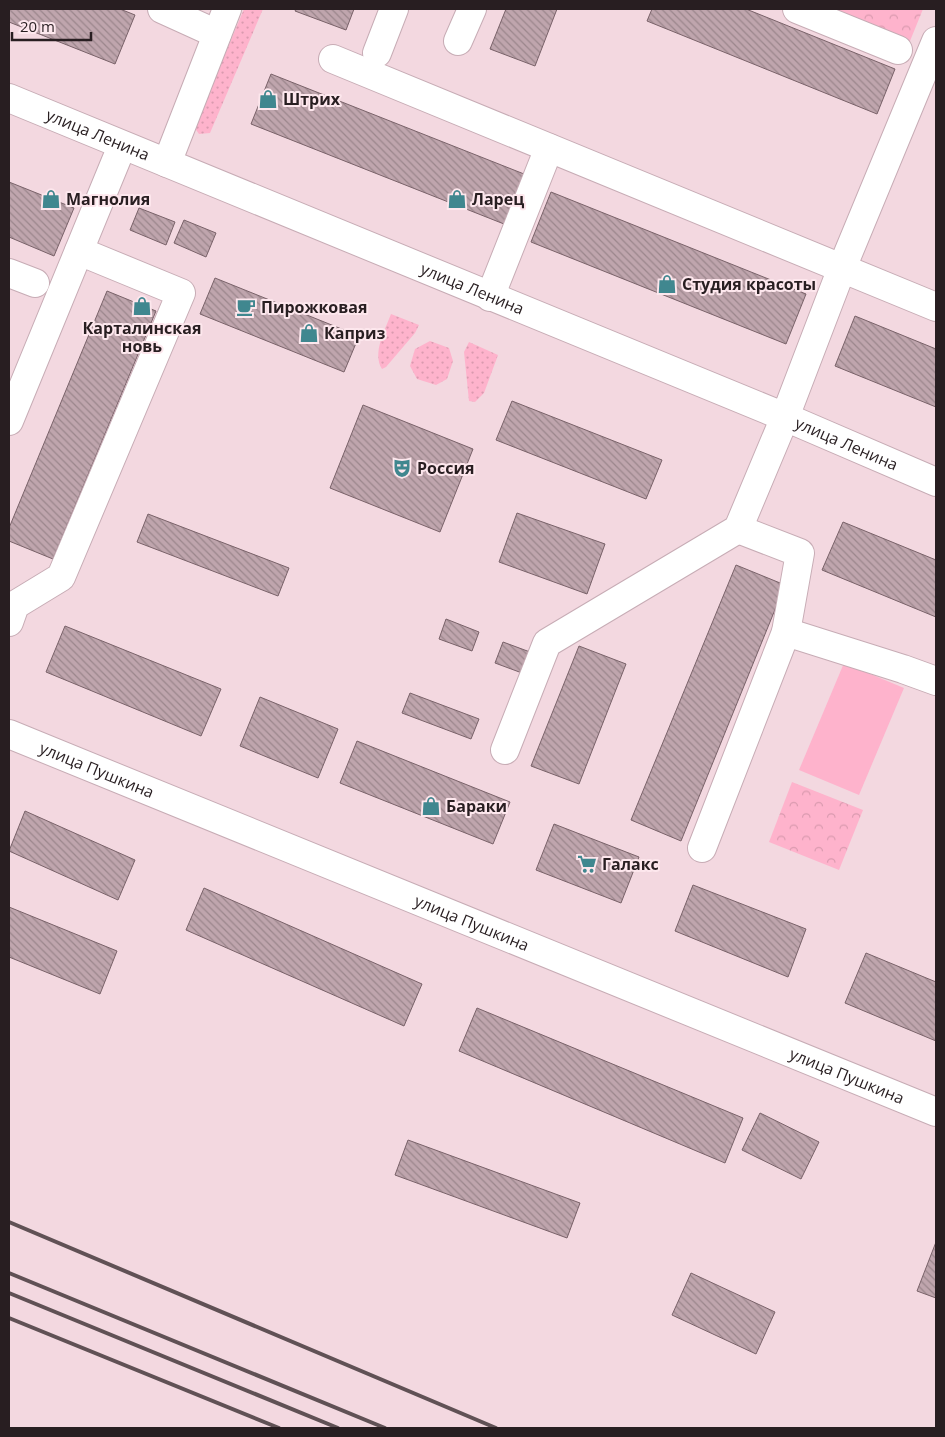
<svg xmlns="http://www.w3.org/2000/svg" width="945" height="1437" viewBox="0 0 945 1437" font-family="'Open Sans',sans-serif">
<style>
.grass{fill:url(#grass-dots)}
.forest{fill:url(#forest-crowns)}
.garden{fill:#feb3cc}
.building{fill:url(#building-back-hatch);stroke:#796269}
.lines{fill:none;stroke-linecap:round;stroke-linejoin:round}
.minor-casing{stroke:#c7acb5;stroke-width:30}
.minor{stroke:#fff;stroke-width:28}
.rail{stroke:#605155;stroke-width:4}
.labels{text-anchor:middle;stroke-width:4;stroke-linejoin:round;paint-order:stroke}
.poi-label{font-size:16px;font-weight:bold;fill:#281e21;stroke:#fde7ed;text-anchor:start}
.street-label{font-size:16px;fill:#281e21;stroke:#fde7ed}
</style>
<defs>
<pattern id="grass-dots" width="8" height="8" patternUnits="userSpaceOnUse" patternTransform="scale(1.25)"><rect width="8" height="8" fill="#feb3cc"/><path d="M2 2h.1M6 6h.1" fill="none" stroke="#da9aaf" stroke-width="1.8" stroke-linecap="round"/></pattern>
<pattern id="forest-crowns" width="20" height="18" patternUnits="userSpaceOnUse" patternTransform="scale(1.25)"><rect width="20" height="18" fill="#feb3cc"/><path d="M2 6a3 3 0 1 1 6 0M12 15a3 3 0 1 1 6 0" fill="none" stroke="#da9aaf"/></pattern>
<pattern id="building-back-hatch" width="6" height="6" patternUnits="userSpaceOnUse" patternTransform="scale(1.25)"><rect width="6" height="6" fill="#bfa5ad"/><path d="M-1 5l2 2M0 0l6 6M5-1l2 2" fill="none" stroke="#9b868c"/></pattern>
</defs>
<rect width="100%" height="100%" fill="#f3d8e0"/>
<!-- grass -->
<g class="grass">
<polygon points="244,9 263,9 210,133 199,134 194,127"/>
<path d="M391,314l28,11 -4,8 -29,34 -4,2c-10,-16 3,-39 9,-55z"/>
<polygon points="430,341 449,348 453,361 447,379 436,385 417,379 410,366 415,349"/>
<polygon points="469,342 498,355 484,393 475,402 469,401 464,352"/>
</g>
<!-- forest -->
<g class="forest">
<polygon points="819,9 923,9 908,46"/>
<polygon points="792,782 863,810 839,870 769,842"/>
</g>
<!-- garden -->
<polygon class="garden" points="844,663 904,688 859,795 799,770"/>
<!-- building -->
<g class="building">
<polygon points="9,9 120,9 135,15 115,64 9,22"/>
<polygon points="296,9 354,9 346,30 295,11"/>
<polygon points="506,9 557,9 535,66 490,49"/>
<polygon points="652,9 746,9 895,69 877,114 647,21"/>
<polygon points="271,74 524,174 504,224 251,124"/>
<polygon points="9,182 74,208 54,256 9,237"/>
<polygon points="551,192 806,294 786,344 531,242"/>
<polygon points="139,208 175,222 166,245 130,230"/>
<polygon points="184,220 216,233 206,257 174,243"/>
<polygon points="215,278 359,336 344,372 200,314"/>
<polygon points="107,291 156,311 53,559 9,541 9,528"/>
<polygon points="855,316 936,349 936,407 835,366"/>
<polygon points="512,401 662,460 646,499 496,440"/>
<polygon points="363,405 473,449 440,532 330,488"/>
<polygon points="517,513 605,544 587,594 499,562"/>
<polygon points="148,514 289,568 278,596 137,542"/>
<polygon points="843,522 936,560 936,617 822,570"/>
<polygon points="736,565 785,585 681,841 631,820"/>
<polygon points="446,619 479,632 472,651 439,639"/>
<polygon points="65,626 221,689 201,736 46,672"/>
<polygon points="503,642 530,652 522,673 495,663"/>
<polygon points="579,646 626,664 579,784 531,766"/>
<polygon points="410,693 479,719 471,739 402,713"/>
<polygon points="260,697 338,729 318,778 240,746"/>
<polygon points="357,741 510,802 493,844 340,783"/>
<polygon points="25,811 135,860 118,900 9,851"/>
<polygon points="554,824 639,857 621,903 536,870"/>
<polygon points="693,885 806,929 788,977 675,931"/>
<polygon points="204,888 422,984 404,1026 186,930"/>
<polygon points="9,907 117,951 100,994 9,957"/>
<polygon points="866,953 936,982 936,1041 845,1003"/>
<polygon points="477,1008 743,1118 725,1163 459,1051"/>
<polygon points="760,1113 819,1142 801,1179 742,1150"/>
<polygon points="408,1140 580,1203 567,1238 395,1175"/>
<polygon points="936,1242 936,1298 917,1291"/>
<polygon points="691,1273 775,1312 756,1354 672,1315"/>
</g>
<g class="lines">
<!-- minor casing -->
<g class="minor-casing">
<g id="minor">
<polyline points="162,9 217,34"/>
<polyline points="797,9 898,50"/>
<polyline points="458,41 472,9"/>
<polyline points="377,53 394,9"/>
<polyline points="333,59 936,307"/>
<path id="s1" d="M9,98l776,319 151,65"/>
<polyline points="167,163 227,9"/>
<polyline points="9,273 35,283"/>
<polyline points="490,297 549,148"/>
<polyline points="9,421 122,146"/>
<polyline points="9,622 15,605 61,577 181,293 79,251"/>
<polyline points="786,632 903,669 936,681"/>
<path id="s2" d="M9,734l927,378"/>
<polyline points="505,750 547,643 738,529 785,417 842,268 936,41"/>
<polyline points="702,848 786,632 800,553 738,529"/>
</g>
</g>
<!-- minor -->
<use href="#minor" class="minor"/>
<!-- rail -->
<g class="rail">
<polyline points="9,1222 496,1428"/>
<polyline points="9,1273 385,1428"/>
<polyline points="9,1293 338,1428"/>
<polyline points="9,1318 279,1428"/>
</g>
</g>
<!-- icons -->
<defs>
<g id="shop-bare" transform="scale(1.5)"><path d="M-5-2.5h2.3a2.7 3.5 0 0 1 5.4 0H5L5.5 6h-11ZM-1.5-2.5h3a1.5 2.3 0 0 0-3 0Z" fill="#40878f" stroke="#fde7ed" stroke-width="2.5" paint-order="stroke"/></g>
<g id="cafe-bare" transform="scale(1.5)"><path d="M-5.5-4.5H6V0H3Q3 3.5 0 3.5H-2.5Q-5.5 3.5-5.5 0ZM3-3.2v2h1.7v-2ZM-6 4.5H4V6H-6Z" fill="#40878f" stroke="#fde7ed" stroke-width="2.5" paint-order="stroke"/></g>
<g id="theatre-bare" transform="scale(1.5)"><path d="M-5-5.5Q0-4 5-5.5V0Q5 5 0 6Q-5 5-5 0ZM-3.3-2.5H-1v1.5H-3.3ZM1-2.5H3.3v1.5H1ZM-2.8 1Q0 5.5 2.8 1Z" fill="#40878f" stroke="#fde7ed" stroke-width="2.5" paint-order="stroke"/></g>
<g id="supermarket-bare" transform="scale(1.5)"><path d="M-6-5.5h2.5l.6 2H6L4.5 2H-2.5L-4.4-4H-6ZM-1.5 3.2a1.3 1.3 0 1 0 .1 0ZM3 3.2a1.3 1.3 0 1 0 .1 0Z" fill="#40878f" stroke="#fde7ed" stroke-width="2.5" paint-order="stroke"/></g>
</defs>
<g fill-rule="evenodd">
<use href="#shop-bare" x="268" y="99"/>
<use href="#shop-bare" x="51" y="199"/>
<use href="#shop-bare" x="457" y="199"/>
<use href="#shop-bare" x="667" y="284"/>
<use href="#shop-bare" x="142" y="306"/>
<use href="#cafe-bare" x="246" y="307"/>
<use href="#shop-bare" x="309" y="333"/>
<use href="#theatre-bare" x="402" y="468"/>
<use href="#shop-bare" x="431" y="806"/>
<use href="#supermarket-bare" x="587" y="864"/>
</g>
<g class="labels">
<!-- poi labels -->
<g class="poi-label">
<text x="283" y="105">Штрих</text>
<text x="66" y="205">Магнолия</text>
<text x="472" y="205">Ларец</text>
<text x="682" y="290">Студия красоты</text>
<text x="261" y="313">Пирожковая</text>
<text x="142" y="334" text-anchor="middle">Карталинская<tspan x="142" dy="18">новь</tspan></text>
<text x="324" y="339">Каприз</text>
<text x="417" y="474">Россия</text>
<text x="446" y="812">Бараки</text>
<text x="602" y="870">Галакс</text>
</g>
<!-- street labels -->
<g class="street-label">
<text dy="6" stroke="none"><textPath href="#s1" startOffset="96">улица Ленина</textPath></text>
<text dy="6" stroke="none"><textPath href="#s1" startOffset="501">улица Ленина</textPath></text>
<text dy="6" stroke="none"><textPath href="#s1" startOffset="906">улица Ленина</textPath></text>
<text dy="6" stroke="none"><textPath href="#s2" startOffset="95">улица Пушкина</textPath></text>
<text dy="6" stroke="none"><textPath href="#s2" startOffset="500">улица Пушкина</textPath></text>
<text dy="6" stroke="none"><textPath href="#s2" startOffset="905">улица Пушкина</textPath></text>
</g>
</g>
<!-- border -->
<rect width="945" height="1437" fill="none" stroke="#281e21" stroke-width="20"/>
<!-- scale -->
<path d="M12 32v8h79v-8" fill="none" stroke="#281e21" stroke-width="2.5"/>
<text x="20" y="32" font-size="15" fill="#281e21" stroke="#fde7ed" stroke-width="4" paint-order="stroke">20 m</text>
</svg>
